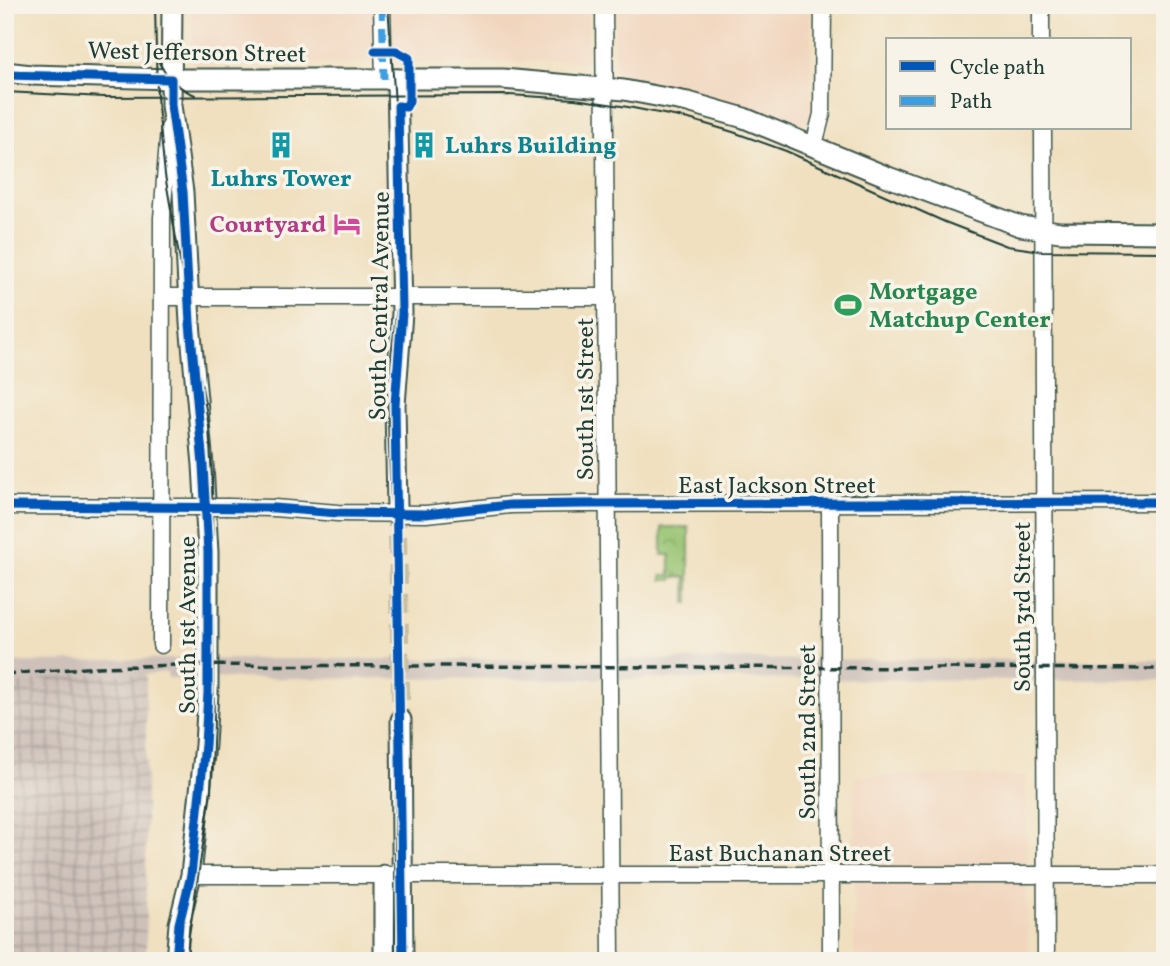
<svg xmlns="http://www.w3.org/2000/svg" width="1170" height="966" viewBox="0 0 1170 966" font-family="Vollkorn,serif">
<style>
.built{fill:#f1d5bd}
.industrial{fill:url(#industrial-grid)}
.railway{fill:#cec1ba}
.park{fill:url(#park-crowns);stroke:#5c8053;stroke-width:2}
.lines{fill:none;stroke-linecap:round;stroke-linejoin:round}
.major-tunnel{stroke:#c6bfa4;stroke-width:19;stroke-dasharray:19 10;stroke-linecap:butt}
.minor-casing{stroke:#3e5549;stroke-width:19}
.major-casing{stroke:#3e5549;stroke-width:23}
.minor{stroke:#fff;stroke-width:16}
.major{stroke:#fff;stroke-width:19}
.tram{stroke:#1f3d34;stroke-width:2}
.rail{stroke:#1f3d34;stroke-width:3.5;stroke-dasharray:10 5;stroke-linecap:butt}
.minor-bridge-casing{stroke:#3e5549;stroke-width:19;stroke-linecap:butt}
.minor-bridge{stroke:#fff;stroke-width:16}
.quiet{stroke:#3c9ee2;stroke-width:7;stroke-dasharray:14 7;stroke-linecap:butt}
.cycleway-casing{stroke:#f7f3e8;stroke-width:13}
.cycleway{stroke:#0057b8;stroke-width:9}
.labels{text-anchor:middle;stroke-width:7;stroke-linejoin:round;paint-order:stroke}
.street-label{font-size:24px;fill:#1f3d34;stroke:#f7f3e8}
.culture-label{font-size:24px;font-weight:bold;fill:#0d838f;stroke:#f7f3e8;text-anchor:start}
.hotel-label{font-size:24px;font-weight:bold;fill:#b23c85;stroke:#f7f3e8;text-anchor:end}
.leisure-label{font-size:24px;font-weight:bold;fill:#27864d;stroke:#f7f3e8;text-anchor:start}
</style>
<defs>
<pattern id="industrial-grid" width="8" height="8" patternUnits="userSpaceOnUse" patternTransform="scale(1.75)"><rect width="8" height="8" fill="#cec1ba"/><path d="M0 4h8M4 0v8" fill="none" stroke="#a79e98"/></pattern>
<pattern id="park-crowns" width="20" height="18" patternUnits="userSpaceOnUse" patternTransform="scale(1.75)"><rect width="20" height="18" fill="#98c472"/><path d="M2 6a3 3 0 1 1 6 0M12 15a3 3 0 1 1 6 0" fill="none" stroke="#7ba05e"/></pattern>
</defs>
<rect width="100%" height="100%" fill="#f7f3e8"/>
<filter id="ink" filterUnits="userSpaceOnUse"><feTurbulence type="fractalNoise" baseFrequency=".0143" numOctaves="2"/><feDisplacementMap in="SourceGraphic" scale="14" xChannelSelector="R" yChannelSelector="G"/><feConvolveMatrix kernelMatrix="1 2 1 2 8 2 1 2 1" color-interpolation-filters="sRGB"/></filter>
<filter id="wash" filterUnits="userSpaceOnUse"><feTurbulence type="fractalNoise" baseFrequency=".00686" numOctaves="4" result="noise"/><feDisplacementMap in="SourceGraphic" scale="28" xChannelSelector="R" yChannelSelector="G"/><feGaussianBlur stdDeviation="1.57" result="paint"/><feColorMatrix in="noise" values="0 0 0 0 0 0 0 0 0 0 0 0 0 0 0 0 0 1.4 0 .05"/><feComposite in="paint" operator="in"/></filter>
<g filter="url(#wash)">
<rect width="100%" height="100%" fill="#f0e0c0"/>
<!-- built -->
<g class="built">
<polygon points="192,5 588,5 588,61 192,65"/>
<polygon points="615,5 811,5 811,118 808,123 797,126 755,109 700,91 618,72 615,66"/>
<polygon points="854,776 1026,776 1028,961 854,961"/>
</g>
<!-- industrial -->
<polygon class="industrial" points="68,674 146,674 146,961 5,961 5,686"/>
<!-- railway -->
<polygon class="railway" points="147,659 1165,660 1165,680 168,678 167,672 146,674 68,674 5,686 5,663"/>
<!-- park -->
<polygon class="park" points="662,527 689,527 689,603 686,603 686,577 673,577 672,580 662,580 662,575 670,575 670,555 662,555"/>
</g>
<g filter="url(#ink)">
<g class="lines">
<!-- major-tunnel -->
<polyline class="major-tunnel" points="397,507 401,720"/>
<!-- minor casing -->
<g class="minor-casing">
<g id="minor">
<polyline points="382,5 384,79"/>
<polyline points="604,5 611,961"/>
<polyline points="1041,40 1041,5"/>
<polyline points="1043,128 1046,961"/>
<polyline points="814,145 822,114 823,5"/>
<polyline points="163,297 607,297"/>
<polyline points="830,503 831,961"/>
<polyline points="5,506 168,507"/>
<polyline points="228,507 274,508 338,513 426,514 510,505 581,504 1165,502"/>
<polyline points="161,645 162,218 169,128"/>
<polyline points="191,875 1165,875"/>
</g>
</g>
<!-- major casing -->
<g class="major-casing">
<g id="major">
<polyline points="172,5 171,105 183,192 190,323 203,465 208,552 208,693 205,745 191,875 179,924 176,961"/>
<polyline points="5,72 31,75 171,79 503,79 624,90 688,102 744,118 888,177 1020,226 1060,232 1165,233"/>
<polyline points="397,507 395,405 402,313 397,79"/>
<polyline points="401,720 403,961"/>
<polyline points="384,875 384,961"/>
</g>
</g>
<!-- minor -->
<use href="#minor" class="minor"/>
<!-- major -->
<use href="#major" class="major"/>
<!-- tram -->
<g class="tram">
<polyline points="155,5 157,97 165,175 209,427 212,478 214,720 211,792 189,935 187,961"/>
<polyline points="388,5 396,118 398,297 387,391 391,506"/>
<path d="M158,60c7,16 20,28 37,35"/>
<polyline points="5,92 104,97 509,95 575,99 628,107 689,119 733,132 786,151 945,222 1007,246 1042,251 1165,252"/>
<polyline points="395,720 395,961"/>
</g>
<!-- rail -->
<polyline class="rail" points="5,674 98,667 182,665 1165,669"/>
<!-- minor-bridge casing -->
<g class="minor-bridge-casing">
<polyline id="minor-bridge" points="174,507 228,507"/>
</g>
<!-- minor-bridge -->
<use href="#minor-bridge" class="minor-bridge"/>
<!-- quiet -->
<polyline class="quiet" points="382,5 384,79"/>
<!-- cycleway casing -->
<g class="cycleway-casing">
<g id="cycleway">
<polyline points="375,51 396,51 409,58 409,101 406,107 398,106 402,313 395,405 403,961"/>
<polyline points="5,75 171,79 171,105 183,192 190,323 203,465 208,552 208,693 205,745 191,875 179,924 176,961"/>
<polyline points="5,506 274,508 338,513 426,514 510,505 581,504 1165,502"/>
</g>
</g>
<!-- cycleway -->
<use href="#cycleway" class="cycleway"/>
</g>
</g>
<!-- icons -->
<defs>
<g id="building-bare" transform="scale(2.1)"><path d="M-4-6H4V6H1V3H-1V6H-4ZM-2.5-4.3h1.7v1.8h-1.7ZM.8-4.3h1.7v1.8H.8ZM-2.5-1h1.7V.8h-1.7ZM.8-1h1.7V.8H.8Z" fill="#0f9aa8" stroke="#f7f3e8" stroke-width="2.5" paint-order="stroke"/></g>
<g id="hotel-bare" transform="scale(2.1)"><path d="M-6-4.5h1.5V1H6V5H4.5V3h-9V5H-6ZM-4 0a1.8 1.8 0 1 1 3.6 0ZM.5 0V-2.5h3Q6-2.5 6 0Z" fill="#d1479c" stroke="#f7f3e8" stroke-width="2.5" paint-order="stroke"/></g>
<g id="stadium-bare" transform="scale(2.1)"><path d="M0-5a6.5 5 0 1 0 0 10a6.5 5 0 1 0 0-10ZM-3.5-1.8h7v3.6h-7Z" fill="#2e9e5b" stroke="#f7f3e8" stroke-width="2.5" paint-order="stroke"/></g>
</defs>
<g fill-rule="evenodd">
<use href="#building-bare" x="281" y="145"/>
<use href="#building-bare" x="424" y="145"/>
<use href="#hotel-bare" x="347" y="224"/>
<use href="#stadium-bare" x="848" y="305"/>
</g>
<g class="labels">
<!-- street labels -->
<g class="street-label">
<text transform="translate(197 52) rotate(1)" y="8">West Jefferson Street</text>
<text transform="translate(379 306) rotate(-89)" y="8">South Central Avenue</text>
<text transform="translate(585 399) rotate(-90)" y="8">South 1st Street</text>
<text x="777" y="493">East Jackson Street</text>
<text transform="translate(1022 607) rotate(-90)" y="8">South 3rd Street</text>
<text transform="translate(187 625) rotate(-90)" y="8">South 1st Avenue</text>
<text transform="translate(807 732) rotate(-90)" y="8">South 2nd Street</text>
<text x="780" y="861">East Buchanan Street</text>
</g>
<!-- culture labels -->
<g class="culture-label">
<text x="445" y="153">Luhrs Building</text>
<text x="281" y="186" text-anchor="middle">Luhrs Tower</text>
</g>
<!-- hotel labels -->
<g class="hotel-label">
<text x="326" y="232">Courtyard</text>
</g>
<!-- leisure labels -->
<g class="leisure-label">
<text x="869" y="299">Mortgage<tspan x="869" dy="28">Matchup Center</tspan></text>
</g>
</g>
<!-- margin -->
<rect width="1170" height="966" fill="none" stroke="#f7f3e8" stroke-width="28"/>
<!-- legend -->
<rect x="886" y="38" width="245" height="91" fill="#f7f3e8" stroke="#a1aaa0" stroke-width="2"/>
<rect x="900" y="61" width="35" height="10" fill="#0057b8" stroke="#a1aaa0" stroke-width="2"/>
<text x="950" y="74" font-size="21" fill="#1f3d34">Cycle path</text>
<rect x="900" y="96" width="35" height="10" fill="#3c9ee2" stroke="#a1aaa0" stroke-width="2"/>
<text x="950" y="108" font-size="21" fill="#1f3d34">Path</text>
</svg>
